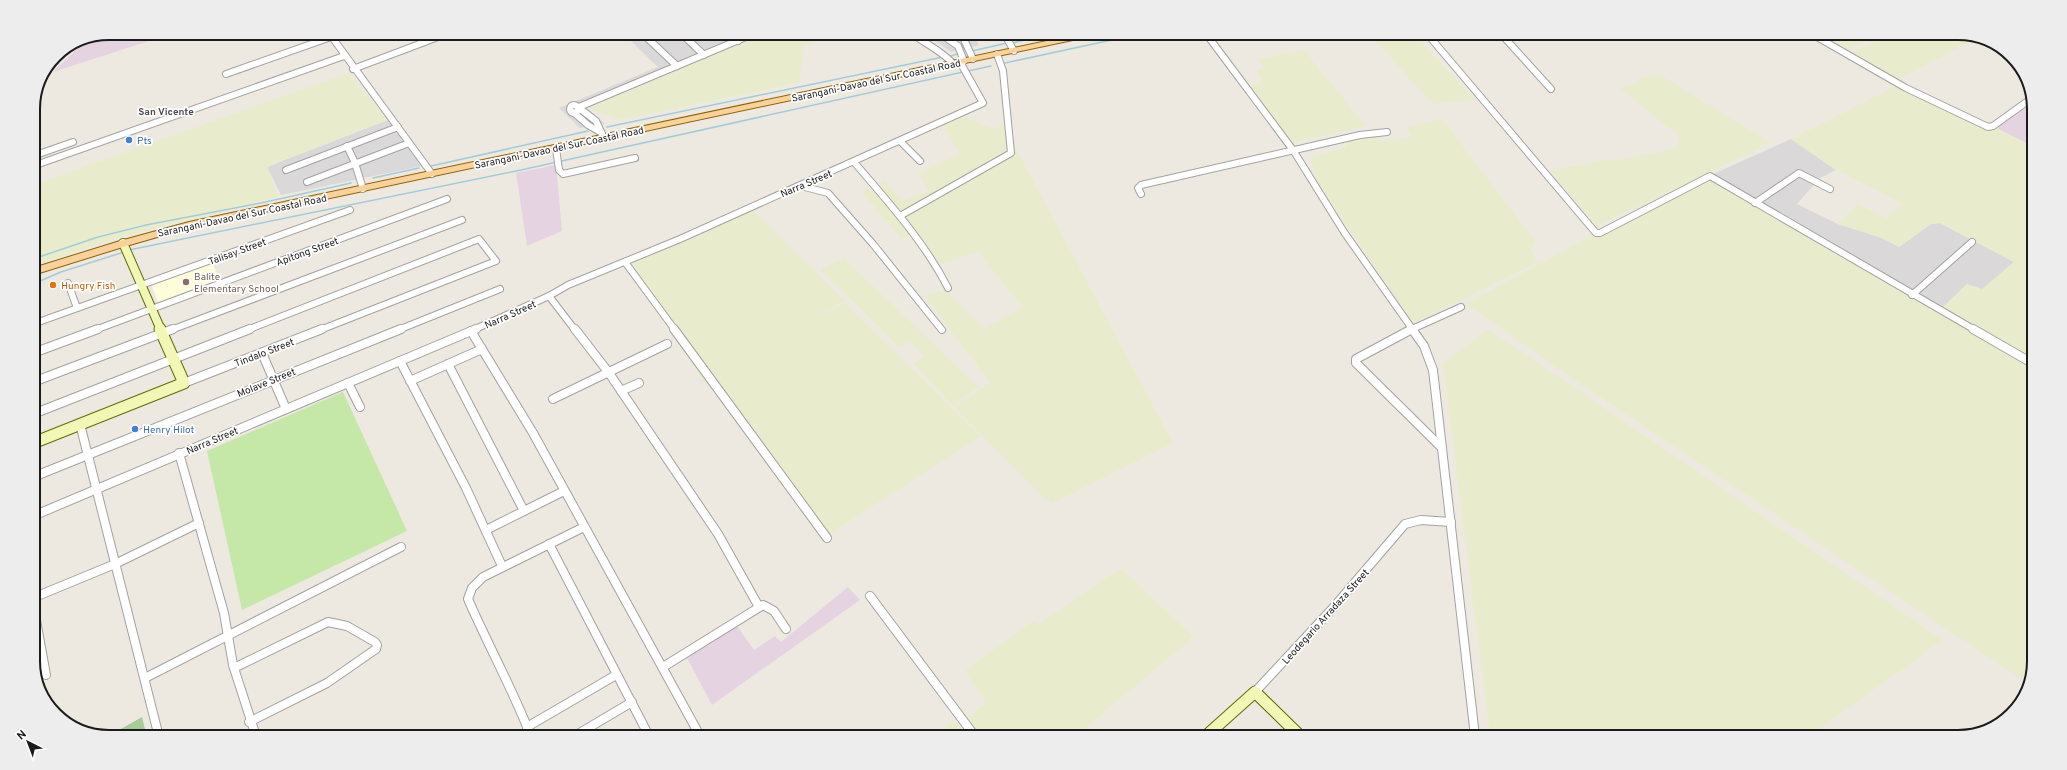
<svg xmlns="http://www.w3.org/2000/svg" width="2067" height="770" viewBox="0 0 2067 770" font-family="Overpass,sans-serif">
<style>
.residential{fill:#dad8d8}
.industrial{fill:#e6d3e2}
.education{fill:#fdfed9}
.farmland{fill:#e9eccc}
.grass{fill:#c5e7a7}
.forest{fill:#a5cb97}
.lines{fill:none;stroke-linecap:round;stroke-linejoin:round}
.stream{stroke:#a2ccda;stroke-width:1.5}
.street-far1-casing{stroke:#a2a2a2;stroke-width:8}
.street-casing{stroke:#a2a2a2;stroke-width:10}
.secondary-far1-casing{stroke:#616d07;stroke-width:10}
.secondary-casing{stroke:#616d07;stroke-width:13}
.primary-casing{stroke:#8f6304;stroke-width:2}
.street-far1{stroke:#fff;stroke-width:6}
.street{stroke:#fff;stroke-width:8}
.secondary-far1{stroke:#f3f7b5;stroke-width:8}
.secondary{stroke:#f3f7b5;stroke-width:11}
.primary{fill:#f9d19a;fill-rule:evenodd}
.shop-dot{fill:#3f7fe0;stroke:#fff;stroke-width:1.5}
.education-dot{fill:#8d6e63;stroke:#fff;stroke-width:1.5}
.food-dot{fill:#e8710a;stroke:#fff;stroke-width:1.5}
.labels{text-anchor:middle;stroke-width:3.5;stroke-linejoin:round;paint-order:stroke}
.street-label{font-size:10px;fill:#1b1b1b;stroke:#fff}
.far-quarter-label{font-size:10px;font-weight:bold;fill:#4e4e4e;stroke:#fff}
.shop-label{font-size:10px;fill:#366cbe;stroke:#fff;text-anchor:start}
.education-label{font-size:10px;fill:#785e54;stroke:#fff;text-anchor:start}
.food-label{font-size:10px;fill:#c56008;stroke:#fff;text-anchor:start}
.rim{fill:none;stroke:#1b1b1b;stroke-width:2}
</style>
<rect width="100%" height="100%" fill="#ede9e1"/>
<!-- residential -->
<g class="residential">
<polygon points="624,34 758,34 586,107 605,124 580,128 559,108 658,67"/>
<polygon points="927,35 974,35 979,45 951,52"/>
<polygon points="388,120 422,166 281,195 267,167"/>
<polygon points="1791,139 1836,170 1820,178 1797,204 1838,224 1882,238 1899,247 1931,224 1940,223 2014,262 1982,290 1967,284 1941,309 1709,176"/>
</g>
<!-- industrial -->
<g class="industrial">
<polygon points="109,33 174,33 53,72 89,37"/>
<polygon points="2027,107 2034,110 2034,147 1994,127"/>
<polygon points="556,165 562,231 527,246 516,173"/>
<polygon points="848,587 860,600 712,705 686,656 736,625 754,650 775,636 781,642"/>
</g>
<!-- education -->
<polygon class="education" points="212,263 220,280 159,304 151,284"/>
<!-- farmland -->
<g class="farmland">
<polygon points="763,34 803,35 814,42 805,45 799,83 619,120 587,108"/>
<polygon points="1371,36 1416,36 1475,100 1433,104"/>
<polygon points="1819,37 1874,37 1844,51"/>
<polygon points="1885,37 1980,37 1898,79 1849,54"/>
<polygon points="1304,50 1366,126 1292,143 1251,86 1262,81 1257,71 1263,68 1258,59"/>
<polygon points="348,73 388,120 267,166 278,197 111,240 33,266 33,185"/>
<polygon points="1659,74 1771,143 1597,226 1550,171 1608,159 1615,160 1671,150 1678,144 1680,137 1620,88 1638,83 1635,80"/>
<polygon points="1898,85 1989,130 1984,136 1994,127 2034,147 2030,685 1579,383 1466,304 1596,233 1709,176 1941,309 1967,284 1982,289 2014,262 1940,223 1931,224 1899,247 1882,238 1838,224 1857,204 1887,218 1901,203 1836,170 1791,139"/>
<polygon points="965,117 993,129 1003,124 1173,443 1051,504 954,407 990,382 925,297 944,289 984,329 1022,307 978,252 933,267 910,237 900,238 862,192 884,181 902,201 929,191 918,174 960,153 942,125"/>
<polygon points="1442,119 1536,242 1531,249 1537,263 1413,323 1317,181 1310,157 1347,147 1346,142 1376,137 1383,141 1412,137 1407,127"/>
<polygon points="753,210 845,301 810,320 845,303 981,436 830,534 708,383 742,364 705,383 625,264 702,233"/>
<polygon points="844,258 978,387 953,406 914,364 924,356 911,342 899,347 820,269"/>
<polygon points="1487,329 1568,383 1943,640 1808,737 1490,736 1443,364"/>
<polygon points="1121,568 1194,637 1077,735 979,735 967,719 986,703 965,671 969,667 1033,621 1039,624"/>
<polygon points="954,720 964,735 936,735"/>
</g>
<!-- grass -->
<polygon class="grass" points="343,392 407,531 242,610 207,451"/>
<!-- forest -->
<polygon class="forest" points="142,717 146,733 114,733"/>
<g class="lines">
<!-- stream -->
<g class="stream">
<polyline points="1012,43 1047,35"/>
<polyline points="972,51 1007,43"/>
<polyline points="951,56 957,54"/>
<polyline points="1005,63 1135,35"/>
<polyline points="968,71 991,66"/>
<polyline points="607,127 943,57"/>
<polyline points="431,166 588,131"/>
<polyline points="373,178 419,168"/>
<polyline points="129,250 521,170 963,72"/>
<polyline points="33,259 98,237 146,225 261,203 351,183"/>
<polyline points="33,284 61,272 124,252"/>
</g>
<!-- street-far1 casing -->
<g class="street-far1-casing">
<g id="street-far1">
<polyline points="329,33 432,174"/>
<polyline points="643,34 677,66"/>
<polyline points="682,34 704,55"/>
<polyline points="730,34 738,41"/>
<path d="M914,35c12,9 31,18 39,29"/>
<polyline points="942,35 958,46 964,61"/>
<polyline points="962,35 973,59"/>
<polyline points="1005,35 1014,51"/>
<polyline points="1207,35 1293,150 1344,232 1413,330"/>
<polyline points="1429,36 1596,233 1600,233 1710,176 1975,330"/>
<polyline points="1503,36 1551,89"/>
<polyline points="1817,37 1906,88 1988,127 1993,126 2032,98"/>
<polyline points="353,69 446,34"/>
<polyline points="226,74 331,37"/>
<circle cx="574" cy="109" r="4"/>
<polyline points="579,107 753,34"/>
<polyline points="579,108 596,121 604,138"/>
<polyline points="573,112 588,125 600,132"/>
<polyline points="901,142 920,161"/>
<polyline points="347,146 355,163 363,189"/>
<polyline points="556,148 559,170 563,174 635,158"/>
<polyline points="33,156 73,142"/>
<path d="M854,162c34,40 70,79 94,126"/>
<polyline points="33,166 344,56"/>
<polyline points="286,170 398,127"/>
<polyline points="307,182 409,143"/>
<polyline points="801,186 828,193 873,244 942,330"/>
<polyline points="1141,194 1138,188 1141,185 1360,135 1387,132"/>
<polyline points="1755,203 1799,173 1830,189"/>
<polyline points="900,216 1011,153 1003,71 997,54"/>
<polyline points="625,262 675,330"/>
<polyline points="68,283 77,308"/>
<polyline points="1912,295 1972,242"/>
<polyline points="549,296 575,330"/>
<polyline points="33,324 350,210"/>
<polyline points="95,330 447,199"/>
<polyline points="171,330 462,220"/>
<polyline points="247,330 479,239 496,261 320,330"/>
<polyline points="398,330 500,289"/>
<polyline points="473,330 549,296 568,285 680,239 983,103 960,62"/>
<polyline points="1410,330 1461,307"/>
</g>
</g>
<!-- street casing -->
<g class="street-casing">
<g id="street">
<polyline points="575,329 609,373 718,534 759,607"/>
<polyline points="674,329 827,538"/>
<polyline points="1412,329 1424,346 1433,370 1475,736"/>
<polyline points="1412,329 1356,359 1356,363 1442,448"/>
<polyline points="1973,329 2032,363"/>
<polyline points="471,331 533,433 699,734"/>
<polyline points="33,353 98,329"/>
<polyline points="262,353 286,409"/>
<polyline points="400,361 466,488 502,566"/>
<polyline points="448,364 524,511"/>
<polyline points="410,381 482,349"/>
<polyline points="33,382 173,329"/>
<polyline points="184,383 322,329"/>
<polyline points="348,383 360,407"/>
<polyline points="621,391 639,383"/>
<polyline points="553,399 667,344"/>
<polyline points="33,414 250,329"/>
<polyline points="80,424 158,733"/>
<polyline points="179,453 224,613 233,665 255,733"/>
<polyline points="33,477 401,329"/>
<polyline points="33,516 476,329"/>
<polyline points="486,530 564,491"/>
<polyline points="549,544 648,734"/>
<polyline points="870,596 974,735"/>
<polyline points="663,667 763,605 774,611 786,629"/>
<polyline points="234,668 328,622 347,626 375,642 377,645 376,649 327,683 249,722"/>
<polyline points="46,675 33,604 35,597 115,564 199,523"/>
<polyline points="145,678 401,547"/>
<polyline points="1255,692 1333,608 1405,524 1421,520 1451,522"/>
<polyline points="527,727 616,675"/>
<path d="M530,734c-18,-46 -42,-89 -62,-135l4,-11 11,-11 101,-50"/>
<polyline points="578,734 632,702"/>
</g>
</g>
<!-- secondary-far1 casing -->
<g class="secondary-far1-casing">
<polyline id="secondary-far1" points="123,243 161,330"/>
</g>
<!-- secondary casing -->
<g class="secondary-casing">
<g id="secondary">
<polyline points="33,443 184,383 160,329"/>
<polyline points="1207,735 1255,692 1300,736"/>
</g>
</g>
<!-- primary casing -->
<g class="primary-casing">
<polygon id="primary" points="1075,35 1091,35 1087,37 189,228 126,246 33,275 33,268 120,241 189,222"/>
</g>
<!-- street-far1 -->
<use href="#street-far1" class="street-far1"/>
<!-- street -->
<use href="#street" class="street"/>
<!-- secondary-far1 -->
<use href="#secondary-far1" class="secondary-far1"/>
<!-- secondary -->
<use href="#secondary" class="secondary"/>
<!-- primary -->
<use href="#primary" class="primary"/>
</g>
<!-- markers -->
<g class="shop-dot">
<circle cx="129" cy="140" r="4"/>
<circle cx="135" cy="429" r="4"/>
</g>
<circle class="education-dot" cx="186" cy="282" r="4"/>
<circle class="food-dot" cx="53" cy="285" r="4"/>
<g class="labels">
<!-- street labels -->
<g class="street-label">
<text transform="translate(876 80) rotate(-12)" y="4">Sarangani-Davao del Sur Coastal Road</text>
<text transform="translate(559 147) rotate(-12)" y="4">Sarangani-Davao del Sur Coastal Road</text>
<text transform="translate(806 183) rotate(-23)" y="4">Narra Street</text>
<text transform="translate(242 215) rotate(-12)" y="4">Sarangani-Davao del Sur Coastal Road</text>
<text transform="translate(237 251) rotate(-20)" y="4">Talisay Street</text>
<text transform="translate(307 251) rotate(-20)" y="4">Apitong Street</text>
<text transform="translate(510 314) rotate(-24)" y="4">Narra Street</text>
<text transform="translate(264 352) rotate(-21)" y="4">Tindalo Street</text>
<text transform="translate(266 382) rotate(-22)" y="4">Molave Street</text>
<text transform="translate(212 440) rotate(-23)" y="4">Narra Street</text>
<text transform="translate(1325 616) rotate(-48)" y="4">Leodegario Arradaza Street</text>
</g>
<!-- far-quarter labels -->
<g class="far-quarter-label">
<text x="166" y="115">San Vicente</text>
</g>
<!-- shop labels -->
<g class="shop-label">
<text x="137" y="144">Pts</text>
<text x="143" y="433">Henry Hilot</text>
</g>
<!-- education labels -->
<g class="education-label">
<text x="194" y="280">Balite<tspan x="194" dy="12">Elementary School</tspan></text>
</g>
<!-- food labels -->
<g class="food-label">
<text x="61" y="289">Hungry Fish</text>
</g>
</g>
<!-- crop -->
<path d="M0 0H2067V770H0ZM109 40H1958A69 69 0 0 1 2027 109V661A69 69 0 0 1 1958 730H109A69 69 0 0 1 40 661V109A69 69 0 0 1 109 40Z" fill="#ededed" fill-rule="evenodd"/>
<path class="rim" d="M109 40H1958A69 69 0 0 1 2027 109V661A69 69 0 0 1 1958 730H109A69 69 0 0 1 40 661V109A69 69 0 0 1 109 40Z"/>
<!-- north arrow -->
<g transform="translate(28 742) rotate(318)" stroke="#ffffff" stroke-width="3" paint-order="stroke">
<path d="M0-3L7 15L0 10L-7 15Z" fill="#1b1b1b"/>
<text y="-6" font-size="11" font-weight="bold" text-anchor="middle" fill="#1b1b1b">N</text>
</g>
</svg>
